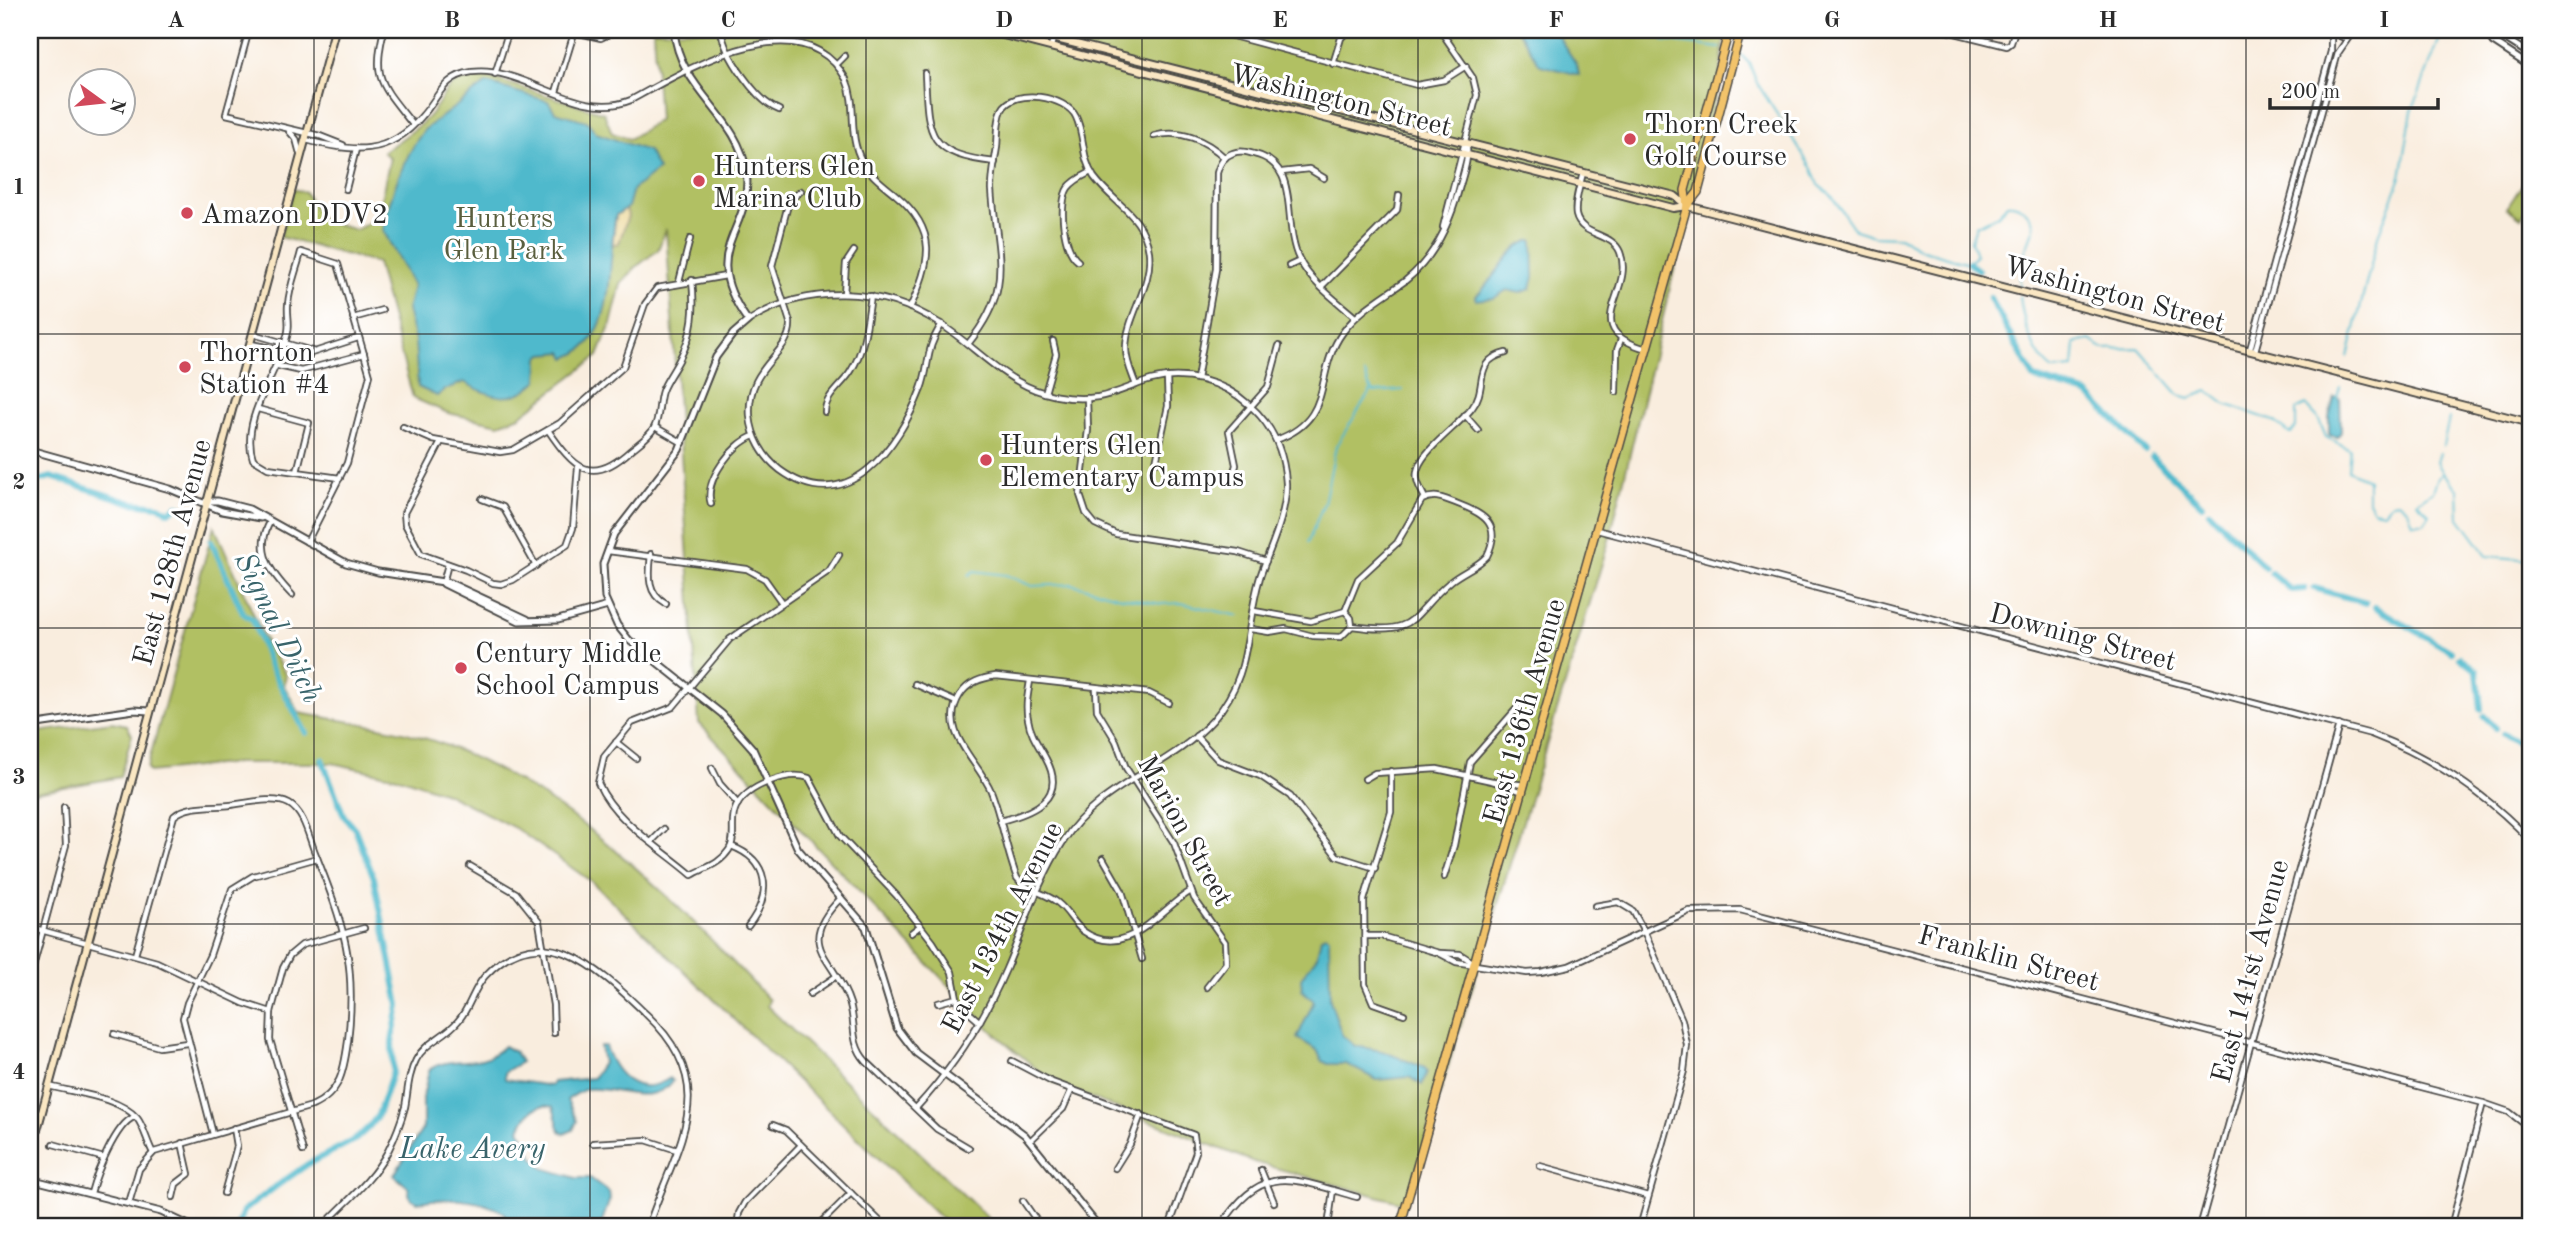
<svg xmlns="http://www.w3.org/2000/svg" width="2561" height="1257" viewBox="0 0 2561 1257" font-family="'Old Standard TT',serif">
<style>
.green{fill:#b1c063;stroke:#6e7647;stroke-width:2}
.sand{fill:#eeda9e;stroke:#8c8264;stroke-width:2}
.water{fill:#4fb9cc;stroke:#3d727c;stroke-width:2}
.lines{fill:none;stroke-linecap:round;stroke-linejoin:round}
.stream{stroke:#4fb9cc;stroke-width:2}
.canal{stroke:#4fb9cc;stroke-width:6}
.minor-casing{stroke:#4a4846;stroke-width:8}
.tertiary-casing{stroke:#4a4846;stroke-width:9}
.secondary-casing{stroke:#4a4846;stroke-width:10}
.primary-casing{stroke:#4a4846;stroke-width:10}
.minor{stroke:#fff;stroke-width:4.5}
.tertiary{stroke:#fff;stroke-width:5}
.secondary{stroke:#fae7c3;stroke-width:6}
.primary{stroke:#f2c36a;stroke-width:7}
.grid{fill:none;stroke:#2b2b2b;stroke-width:2;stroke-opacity:0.55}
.poi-dot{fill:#d1495b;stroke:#fff;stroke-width:2.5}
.labels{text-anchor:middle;stroke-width:6;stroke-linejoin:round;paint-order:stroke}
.street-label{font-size:28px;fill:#2b2b2b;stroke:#fff}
.poi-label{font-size:28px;fill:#2b2b2b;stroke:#fff;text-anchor:start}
.park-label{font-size:28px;fill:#5a5f3f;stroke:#fff}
.water-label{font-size:30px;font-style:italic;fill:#39646b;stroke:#fff}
.neatline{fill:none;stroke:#2b2b2b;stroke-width:2.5}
.grid-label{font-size:23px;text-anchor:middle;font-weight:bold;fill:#2b2b2b}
</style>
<rect width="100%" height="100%" fill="#fff"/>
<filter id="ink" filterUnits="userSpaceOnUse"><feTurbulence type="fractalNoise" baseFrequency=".0143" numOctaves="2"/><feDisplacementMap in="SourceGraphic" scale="14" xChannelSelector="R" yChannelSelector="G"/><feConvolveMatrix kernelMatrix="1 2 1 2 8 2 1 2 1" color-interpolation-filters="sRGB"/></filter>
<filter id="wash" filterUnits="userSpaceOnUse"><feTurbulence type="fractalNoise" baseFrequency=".00686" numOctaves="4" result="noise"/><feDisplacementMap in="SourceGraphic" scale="28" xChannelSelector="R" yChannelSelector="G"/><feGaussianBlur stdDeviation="1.57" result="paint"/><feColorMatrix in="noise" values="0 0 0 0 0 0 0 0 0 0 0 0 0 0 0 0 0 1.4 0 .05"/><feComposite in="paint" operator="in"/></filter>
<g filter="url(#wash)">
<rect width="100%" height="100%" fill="#f9edde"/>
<!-- green -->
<g class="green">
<path d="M653,30h1072l-6,53 -109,454 -204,667 -152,-42 -201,-79 -62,-53 -292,-307 -33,-494 -8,21 -22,17 -15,17 -10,40 -13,32 -78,60 -21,8 -51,-11 -35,-15 -36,-135 -97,-26 13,-48 12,3 17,28 34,10 21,-12 13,-60 -7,-6c13,-9 28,-19 40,-30 27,-24 13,-42 62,-46l119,37 8,20 17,6 30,-19z"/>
<polygon points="2530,173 2531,204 2521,218 2507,208"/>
<path d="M214,526l52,116 20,33 -2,11 15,27c49,9 99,14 146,32 127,50 231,156 324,255l-2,6 230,221h-47l-358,-345 -77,-54 -69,-35 -44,-15 -70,-15h-96l-87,9 -2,-4z"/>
<polygon points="112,722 127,725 132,735 120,777 30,793 30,733"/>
</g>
<!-- sand -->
<polygon class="sand" points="626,208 628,216 619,243 612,245 616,215"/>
<!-- water -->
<g class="water">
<polygon points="1518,30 1554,30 1577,65 1579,75 1540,65"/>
<path d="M487,83l61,18 7,11 32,9 9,12 52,18 10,19 -25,19 -5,18 -12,8c-10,43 4,125 -50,143l-3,-6 -20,2 -4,4 -1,22c-25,25 -46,18 -74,2l-20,8 -7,6 -19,-9 -3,-46 -8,-31 6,-24 -30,-56c8,-36 19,-70 41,-100z"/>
<path d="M1533,240l1,37 -3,12 -11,4 -13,-3 -13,8 -18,2v-4c18,-15 34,-53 57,-56z"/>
<polygon points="2334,397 2340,399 2341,432 2337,437 2329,435 2329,417"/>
<polygon points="1325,935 1329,937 1330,1000 1342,1035 1355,1046 1382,1051 1425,1068 1427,1072 1422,1085 1410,1077 1377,1080 1346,1064 1328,1064 1322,1061 1317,1050 1297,1038 1314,1001 1302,990 1301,978 1317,956 1321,937"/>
<path d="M504,1046l11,6 6,10 -16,10v7l46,7 2,-4 40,-4 10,-15 -3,-17h5c10,30 33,53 65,32l3,3c-21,27 -58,5 -86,8 -6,1 -15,8 -20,11l10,21 -4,9 -9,4 -4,-3 -7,-24c-17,-5 -27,7 -33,22l13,27 10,12 33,10h14l19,14 1,7 -10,28h-95v-14c-26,-15 -60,-16 -88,-11l-7,-4 -2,-11 -14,-12 29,-47v-31l6,-27c24,-17 50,1 75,-24z"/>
</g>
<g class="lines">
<!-- stream -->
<g class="stream">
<polyline points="1654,30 1664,41 1720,48"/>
<polyline points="1697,45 1698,30"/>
<path d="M1739,53l10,10 8,20 55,86 6,16 12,9 25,36 19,6 25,1 24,13 46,13 7,-8 -5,-14 5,-15 22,-11 9,-11c13,-2 26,12 27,24l-14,37v24"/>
<path d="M2020,295c2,24 13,61 33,75l20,-2 2,-25 16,-3 12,9 35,-1 41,47 11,3 18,-7 17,13 49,17 16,13 6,-7v-17l10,-5 12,13 8,19 24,12 -2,21 20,10v21l5,9 11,2 7,-9 7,-1 10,8 5,13h11l6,-9 -13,-12 16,-11 5,-14 5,-4 15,16 1,29 28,38 44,4"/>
<polyline points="2348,357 2378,236 2401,177 2412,111 2443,30"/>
<polyline points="1365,374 1369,386 1374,392 1403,390"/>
<polyline points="2336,400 2340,388"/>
<polyline points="2443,446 2449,418"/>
<polyline points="2440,453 2437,462 2443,473"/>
<polyline points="1308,542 1324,503 1336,446 1371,390"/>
<polyline points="969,575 974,571 1006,575 1032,586 1072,584 1121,597 1162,604 1181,603 1239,616"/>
</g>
<!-- canal -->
<g class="canal">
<polyline points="1969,263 1978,270"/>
<polyline points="1990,298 2034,378 2088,394 2145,451"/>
<polyline points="2152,457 2202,505"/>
<polyline points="30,476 41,480 51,477 132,503 159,506 169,512 177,506 190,509"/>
<polyline points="2209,512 2265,567"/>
<polyline points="211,541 243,613 253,620 269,664 306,733"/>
<polyline points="2271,573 2291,590 2305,589"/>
<polyline points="2314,588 2366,603"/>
<polyline points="2375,607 2452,652"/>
<polyline points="2460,657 2477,671 2481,709"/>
<polyline points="2484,716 2496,728"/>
<polyline points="2503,734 2531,750"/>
<polyline points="237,1227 243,1211 278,1185 308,1164 356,1139 369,1127 378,1115 393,1071 392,1042 399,1005 374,878 355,829 344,816 322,759"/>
</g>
</g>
</g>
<g filter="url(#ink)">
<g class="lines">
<!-- minor casing -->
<g class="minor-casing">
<g id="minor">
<polyline points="249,30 226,114 320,136 343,145"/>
<path d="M384,30c-13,50 -1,56 29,95"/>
<path d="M721,30c3,24 35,71 58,80"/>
<polyline points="1210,30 1417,85 1444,80 1466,66"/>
<polyline points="1440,30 1473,78 1477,95 1443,227"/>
<polyline points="1943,30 2007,46 2011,43 2015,30"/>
<polyline points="574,32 601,38 618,30"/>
<polyline points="1051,47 1055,30"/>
<polyline points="837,64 845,56"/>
<polyline points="1333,64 1341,38 1349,30"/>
<path d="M925,73c3,62 1,81 70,89"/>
<polyline points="495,74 509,30"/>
<polyline points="556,92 575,30"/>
<polyline points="289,131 296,139 300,154"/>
<path d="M1154,136c27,-7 52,4 71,22"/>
<path d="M306,140c46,12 83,17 116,-24 17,-19 21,-40 50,-44 52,-7 106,50 159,28 58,-32 171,-100 215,-21 12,27 1,56 16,82 8,14 22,24 34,34 43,36 35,66 14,113"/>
<polyline points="1282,172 1309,169 1324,178"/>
<path d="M1583,173c-3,12 -9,29 -7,42 5,22 36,17 44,37 16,40 -45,77 27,97"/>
<polyline points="346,189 356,149"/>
<path d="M801,191l-12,10 -17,65 18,56c2,33 -44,42 -40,94 2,21 13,41 30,54 68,50 119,-24 141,-81 9,-24 4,-40 21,-65"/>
<path d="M1078,261c-15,-11 -20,-58 -10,-73 6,-8 15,-12 23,-16"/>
<polyline points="1289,266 1300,261"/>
<polyline points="679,282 690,239"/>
<polyline points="1322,286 1397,210 1399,195"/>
<polyline points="844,294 846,263 854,251"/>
<polyline points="353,318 382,310"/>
<path d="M748,321c57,-37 134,-35 191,2 27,17 50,42 78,58 24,14 53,20 81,16 18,-3 35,-12 53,-17 33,-9 72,1 97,24 24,20 36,48 38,79 1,32 -16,64 -26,94 -16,53 -7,98 -47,143 -44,49 -114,64 -150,122 -25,38 -39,85 -57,127 -22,51 -52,98 -90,139"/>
<polyline points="253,334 312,351"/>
<polyline points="251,344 305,355 358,338"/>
<path d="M968,344c48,-59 28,-89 24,-155 0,-14 3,-29 5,-42 1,-12 0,-27 5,-37 12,-23 64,-14 74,7 9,19 5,41 18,60 20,27 50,38 55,75 4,35 -23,63 -23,97 0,13 6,25 10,36"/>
<polyline points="2250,349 2331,51 2331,33"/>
<polyline points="2255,351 2338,53 2349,37"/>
<polyline points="278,366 301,371 364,354"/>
<path d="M1197,379l19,-110 1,-96c2,-8 7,-17 16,-20 7,-3 14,-1 21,1 48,11 27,67 45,105 11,23 38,42 56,58"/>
<polyline points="1616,392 1617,350 1621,339"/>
<polyline points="1045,393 1056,354 1053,341"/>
<polyline points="1087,398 1088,430 1080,495 1086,513 1095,524 1116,534 1238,552 1266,561"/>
<polyline points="258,409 309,423 297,472"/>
<path d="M825,412c0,-17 18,-27 26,-41 14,-22 16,-49 20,-75"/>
<polyline points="1465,415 1478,430"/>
<polyline points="403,427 433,440 500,452 513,450 539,435 560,423 623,367 645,304 657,288 726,276"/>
<polyline points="655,427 683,443"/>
<path d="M548,430c26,38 43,57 83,20 7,-6 18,-13 23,-22 6,-11 4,-25 8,-37 4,-11 13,-22 18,-33 14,-26 15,-50 12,-78"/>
<path d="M1276,440c61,-22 36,-66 67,-108 16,-22 40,-35 62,-51 28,-22 45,-58 54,-92 4,-15 11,-31 7,-47"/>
<polyline points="441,442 404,513 405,524 421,554 466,570 493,583 501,584 513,580 567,545 573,528 578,467"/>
<polyline points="1156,462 1168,406 1167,377"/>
<polyline points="1232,478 1236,465 1229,431 1268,387 1279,346"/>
<path d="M1425,498c-5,-10 -11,-19 -7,-30 6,-19 42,-44 54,-60 17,-21 -1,-47 34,-55"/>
<polyline points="482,499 503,507 536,566"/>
<path d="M711,504c-8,-23 22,-61 43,-68"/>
<path d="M270,522c-16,29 1,51 22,73"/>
<path d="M1597,530l774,204c62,24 114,58 160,107"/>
<path d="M307,542l40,-79 23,-88 -32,-111 -37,-12c-4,17 -12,35 -13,53 -1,9 2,18 0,27 -8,39 -49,86 -35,127l15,9 72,10"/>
<polyline points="608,551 747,569 765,579 782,603"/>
<path d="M651,554c-2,20 -5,39 15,50"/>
<path d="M839,555l-10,16 -99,68 -57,68 -41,16 -28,34 -6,26c18,40 62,64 94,92 14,-8 27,-10 37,-25 8,-12 0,-29 7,-43 11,-21 52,-37 73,-29l31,58 57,60 36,46 19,30 6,31 22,19"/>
<polyline points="443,583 448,564"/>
<polyline points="1254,611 1311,621 1345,611"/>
<path d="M1345,611l13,-32 39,-36 25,-43c14,-7 22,-1 36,4 27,10 44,21 29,52 -10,11 -25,16 -36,25 -43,36 -31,55 -99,45"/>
<polyline points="1251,629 1269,632 1286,629 1313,636 1341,637 1352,626 1351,618 1345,611"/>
<polyline points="915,684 956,702"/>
<polyline points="1096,689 1097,710 1116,741 1126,768 1174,843 1194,898 1225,942 1226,963 1207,987"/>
<path d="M1169,703l-20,-10 -153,-17c-14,2 -28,6 -36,19 -23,36 18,65 31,96 11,28 15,59 26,87 10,14 29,14 41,25 10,8 15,20 25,28 44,31 76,-22 108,-40"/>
<polyline points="1196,736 1218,760 1260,776 1290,796 1337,856 1375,868"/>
<polyline points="616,742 636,758"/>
<polyline points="712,768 720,784 738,804"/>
<polyline points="1391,771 1391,812 1364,900 1365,984 1373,1003 1404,1014"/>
<polyline points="1365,779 1375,773 1437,769 1492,781 1523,792"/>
<polyline points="1493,781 1525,785"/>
<path d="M1000,821c32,-8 68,-22 46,-62 -7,-13 -16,-25 -18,-40 -3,-13 0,-25 2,-38"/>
<polyline points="651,842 664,829"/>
<path d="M731,846c40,15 41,49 17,80"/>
<polyline points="1103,858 1122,891 1142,959"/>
<polyline points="470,866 516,893 539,922 553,1005 554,1033"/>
<polyline points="1444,877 1454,845 1470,762 1518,707"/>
<path d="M841,898c-49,49 -5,59 9,106 6,21 0,39 16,57l71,68 32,19"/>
<polyline points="1595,906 1618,902 1633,911 1644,931 1682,1020 1687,1045 1684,1071 1640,1227"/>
<polyline points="30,927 157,962 243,1003 271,1012"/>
<polyline points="911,933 920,926"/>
<polyline points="1365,936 1381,936 1439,953 1456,962 1527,973 1541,972 1569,966 1689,911 1740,910 2483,1103 2509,1112 2531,1129"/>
<polyline points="1440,953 1460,954 1474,963"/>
<polyline points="30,978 66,845 64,807"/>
<polyline points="810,994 835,977"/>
<polyline points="938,1003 956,998"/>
<polyline points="114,1034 159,1047 187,1043"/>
<polyline points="1012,1061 1052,1082 1194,1135 1196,1152 1169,1227"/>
<path d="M49,1086c26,7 70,11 88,32 7,9 10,24 16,35"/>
<polyline points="773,1125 786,1130 886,1227"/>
<polyline points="213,1134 183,1018 187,1003 210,955 232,889 253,876 317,858"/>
<polyline points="1031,1140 1063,1109 1072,1089"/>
<polyline points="593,1143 646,1140 677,1150"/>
<polyline points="53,1144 104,1158"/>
<polyline points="303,1151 270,1040 271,1012 283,968 290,955 302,945 364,928"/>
<polyline points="1540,1166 1648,1196"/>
<polyline points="1115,1168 1130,1144 1141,1114"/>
<polyline points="1261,1170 1274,1202"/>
<path d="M91,1193c5,-19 25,-69 43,-76"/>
<polyline points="224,1193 237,1146 234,1128"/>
<polyline points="173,1197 176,1184 189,1174 182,1143"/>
<polyline points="1023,1201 1041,1227"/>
<path d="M129,1203l10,-34 15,-17 158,-46c29,-13 32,-36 36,-65 9,-78 -4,-115 -32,-186 -7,-16 -11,-42 -27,-51 -15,-8 -42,-1 -58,1 -18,2 -43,-1 -57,11l-39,139"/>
<path d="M322,1227c23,-25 49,-44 66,-76 7,-14 13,-29 17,-44 3,-16 3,-32 11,-47 9,-18 29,-23 42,-39 12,-13 15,-32 27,-45 58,-63 116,-5 161,38 79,74 29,131 2,213"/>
<polyline points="737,1227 739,1213 745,1202 801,1145"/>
<polyline points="817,1227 851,1193"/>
<path d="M1220,1227c44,-67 73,-48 137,-30"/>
<polyline points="1328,1227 1333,1190"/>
<polyline points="2200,1227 2339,725"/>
<polyline points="2451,1227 2483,1103"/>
</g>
</g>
<!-- tertiary casing -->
<g class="tertiary-casing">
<g id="tertiary">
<path d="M674,30c5,60 64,85 72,140 9,62 -51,77 2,151l-15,13 -17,23 -37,93 -65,84 -11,30 2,34 12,27 12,15 93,74 31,35 45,100 68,78 31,101 19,25 109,82 74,92"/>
<polyline points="2327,30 2343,37 2361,30"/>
<polyline points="2481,30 2498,34 2531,55"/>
<polyline points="2488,34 2493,42 2531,67"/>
<polyline points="30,450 170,489 222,511 261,518"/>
<polyline points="206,501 218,501 249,509 346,563 378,572 450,583 527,619"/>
<polyline points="444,584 519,621 558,620 608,606"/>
<polyline points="30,725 134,710 149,711"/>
<polyline points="30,1179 161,1212 193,1227"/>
</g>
</g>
<!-- secondary casing -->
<g class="secondary-casing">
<g id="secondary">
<polyline points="984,30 1673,208 1687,206 1703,210 2531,423"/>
<polyline points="1021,30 1675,196 1687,206"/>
<polyline points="30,1156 335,30"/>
</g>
</g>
<!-- primary casing -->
<g class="primary-casing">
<g id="primary">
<polyline points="1687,206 1685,190 1729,30"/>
<polyline points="1400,1227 1687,206 1698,192 1741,30"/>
</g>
</g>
<!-- minor -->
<use href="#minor" class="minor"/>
<!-- tertiary -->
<use href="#tertiary" class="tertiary"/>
<!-- secondary -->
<use href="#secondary" class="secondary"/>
<!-- primary -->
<use href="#primary" class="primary"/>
</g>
</g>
<!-- grid -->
<path class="grid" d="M314,30v1197M590,30v1197M866,30v1197M1142,30v1197M1418,30v1197M1694,30v1197M1970,30v1197M2246,30v1197M30,334h2501M30,628h2501M30,924h2501"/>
<!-- markers -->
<g class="poi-dot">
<circle cx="1630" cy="139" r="7"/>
<circle cx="699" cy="181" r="7"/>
<circle cx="187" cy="213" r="7"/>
<circle cx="185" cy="367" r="7"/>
<circle cx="986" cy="460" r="7"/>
<circle cx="461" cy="668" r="7"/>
</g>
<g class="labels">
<!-- street labels -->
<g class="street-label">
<text transform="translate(1341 99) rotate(14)" y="10">Washington Street</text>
<text transform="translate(2115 293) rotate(15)" y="10">Washington Street</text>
<text transform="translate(171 552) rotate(-75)" y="10">East 128th Avenue</text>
<text transform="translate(2083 636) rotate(15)" y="10">Downing Street</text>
<text transform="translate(1523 711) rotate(-74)" y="10">East 136th Avenue</text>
<text transform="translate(1186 830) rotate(61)" y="10">Marion Street</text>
<text transform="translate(1001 927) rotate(-63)" y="10">East 134th Avenue</text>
<text transform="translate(2009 957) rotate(15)" y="10">Franklin Street</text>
<text transform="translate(2249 971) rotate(-75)" y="10">East 141st Avenue</text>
</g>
<!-- poi labels -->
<g class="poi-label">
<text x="1644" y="133">Thorn Creek<tspan x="1644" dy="32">Golf Course</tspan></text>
<text x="713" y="175">Hunters Glen<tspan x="713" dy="32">Marina Club</tspan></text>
<text x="201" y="223">Amazon DDV2</text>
<text x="199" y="361">Thornton<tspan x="199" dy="32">Station #4</tspan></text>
<text x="1000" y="454">Hunters Glen<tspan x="1000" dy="32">Elementary Campus</tspan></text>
<text x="475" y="662">Century Middle<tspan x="475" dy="32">School Campus</tspan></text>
</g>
<!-- park labels -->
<g class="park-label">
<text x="504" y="227">Hunters<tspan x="504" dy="32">Glen Park</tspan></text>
</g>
<!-- water labels -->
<g class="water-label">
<text transform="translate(279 627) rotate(64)" y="10">Signal Ditch</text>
<text x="472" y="1158">Lake Avery</text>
</g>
</g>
<!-- margin -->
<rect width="2561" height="1257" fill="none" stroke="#fff" stroke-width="77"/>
<!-- north arrow -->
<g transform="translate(102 102) rotate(105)"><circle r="33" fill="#ffffff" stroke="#aaaaaa" stroke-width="2"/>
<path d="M0-5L12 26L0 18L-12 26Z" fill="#d1495b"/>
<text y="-10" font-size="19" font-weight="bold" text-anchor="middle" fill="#2b2b2b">N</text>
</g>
<!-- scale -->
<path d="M2270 98v10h168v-10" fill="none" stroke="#2b2b2b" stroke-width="3.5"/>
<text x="2281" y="98" font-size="21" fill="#2b2b2b" stroke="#ffffff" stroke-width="5" paint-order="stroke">200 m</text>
<rect x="38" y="38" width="2484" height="1180" class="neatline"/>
<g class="grid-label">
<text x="176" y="27">A</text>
<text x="452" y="27">B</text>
<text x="728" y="27">C</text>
<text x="1004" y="27">D</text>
<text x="1280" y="27">E</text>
<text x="1556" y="27">F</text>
<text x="1832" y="27">G</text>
<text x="2108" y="27">H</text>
<text x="2384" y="27">I</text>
<text x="19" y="194">1</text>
<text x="19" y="489">2</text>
<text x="19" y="784">3</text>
<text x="19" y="1079">4</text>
</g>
</svg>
